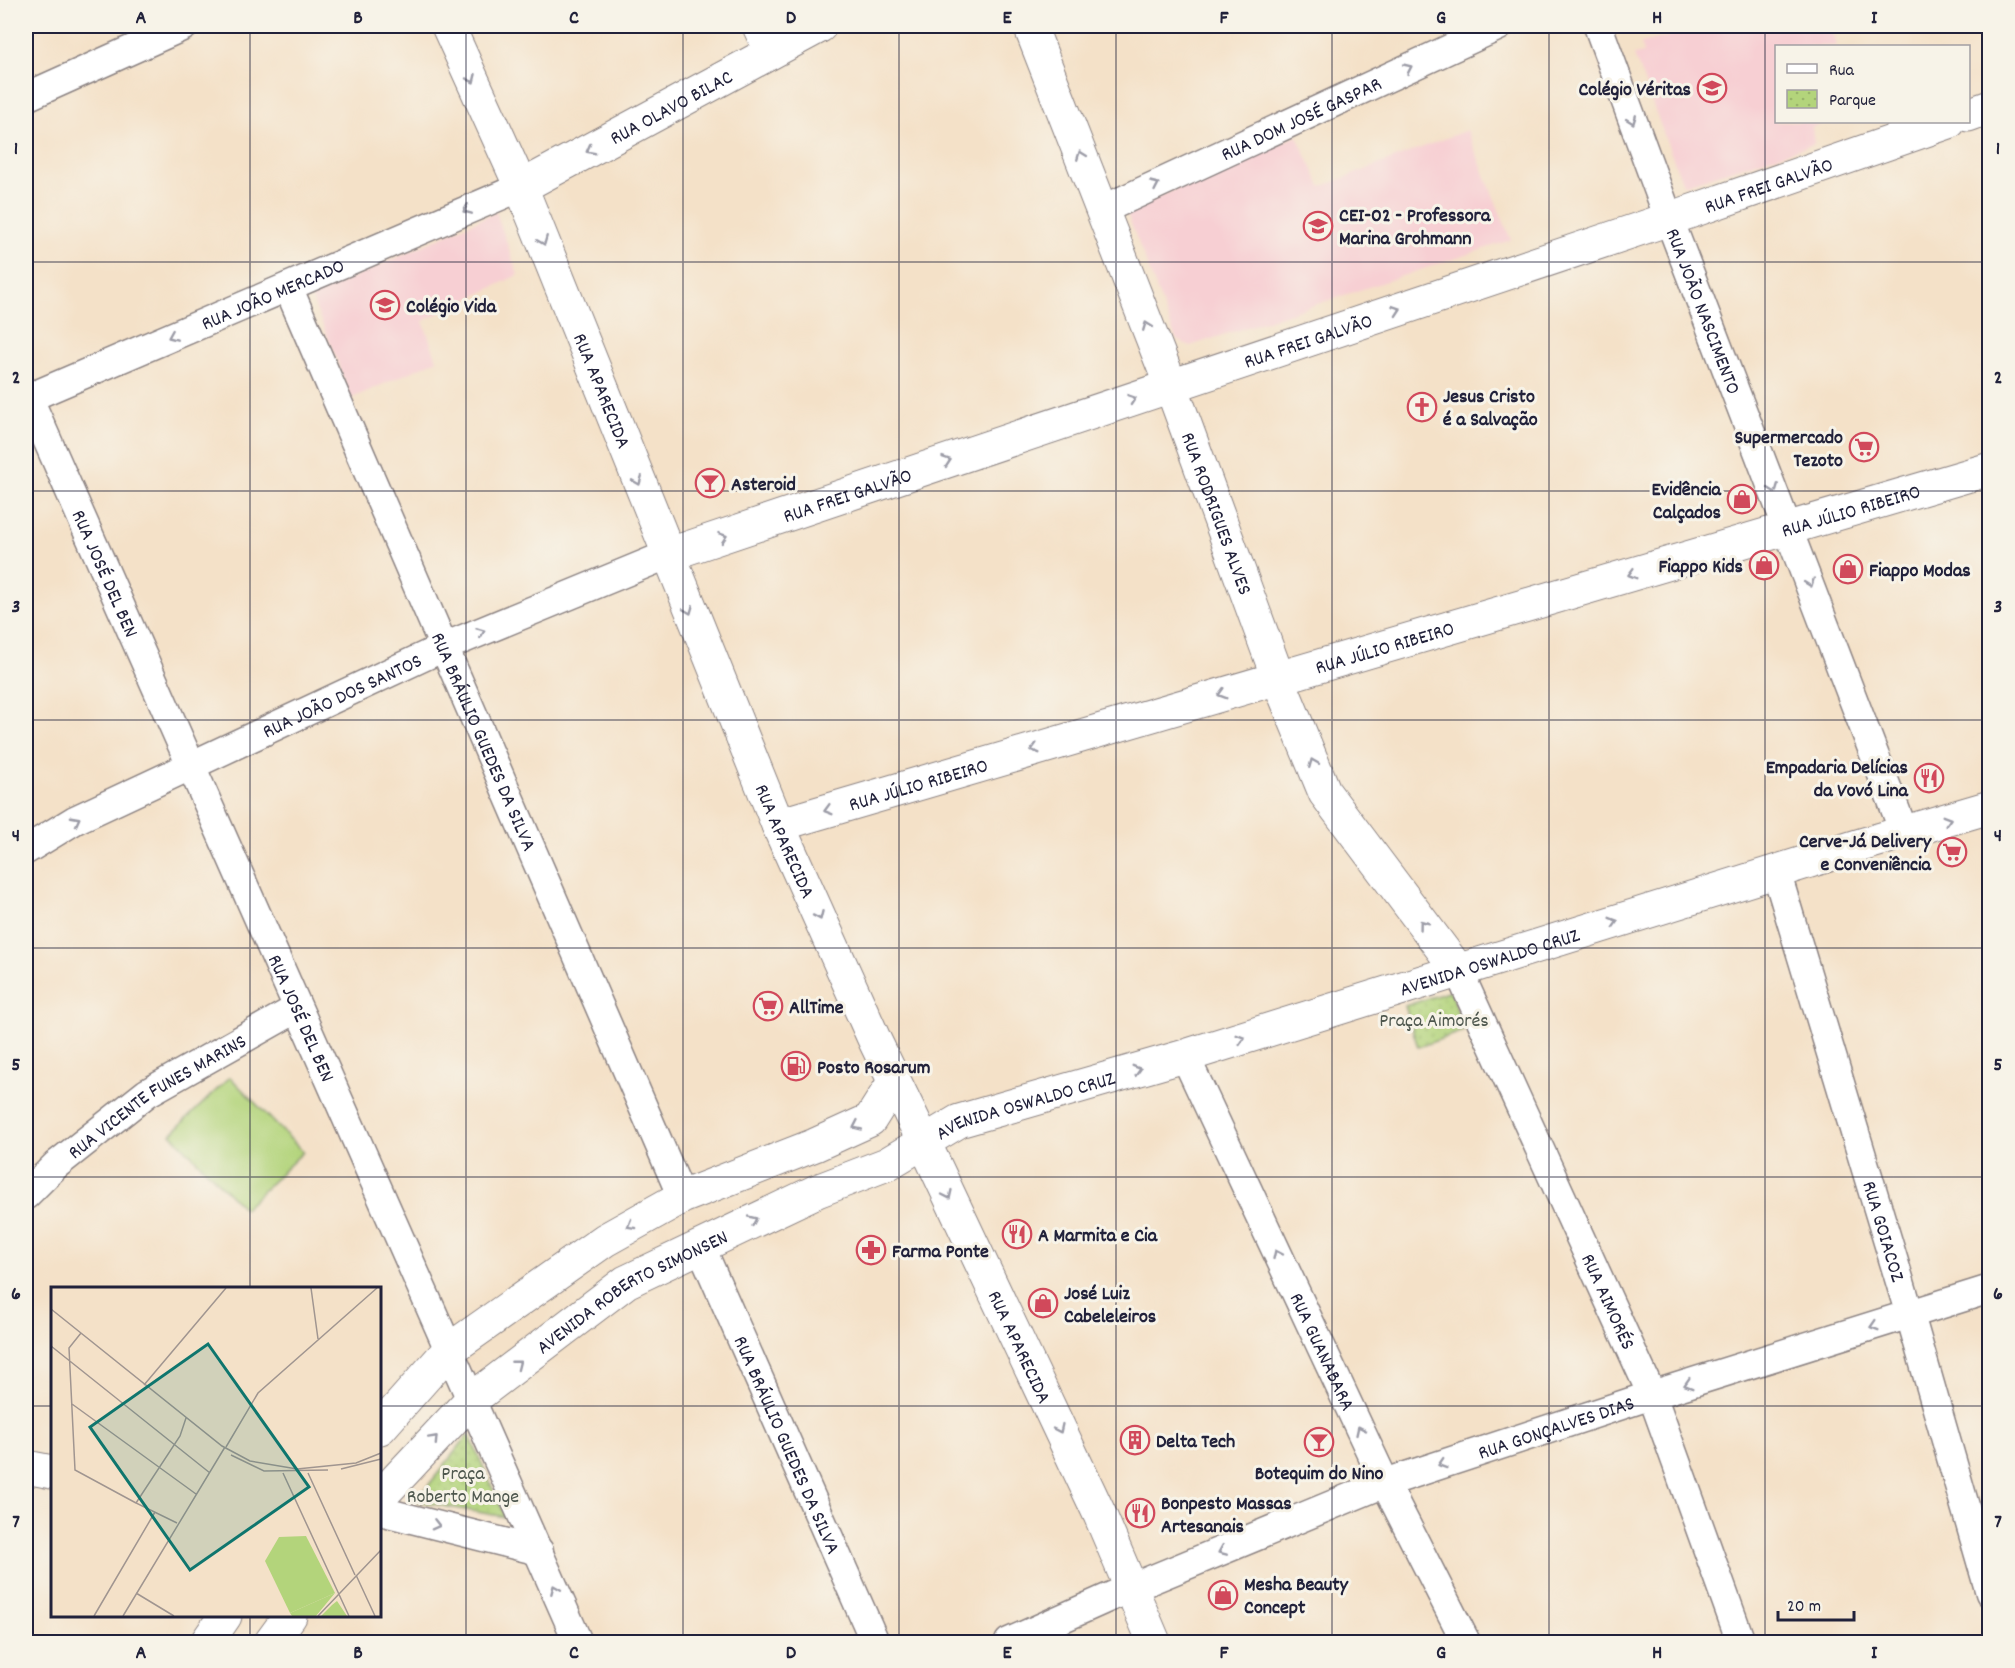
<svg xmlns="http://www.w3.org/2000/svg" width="2015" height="1668" viewBox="0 0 2015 1668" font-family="Dekko,sans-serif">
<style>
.built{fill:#f7cfd3}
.grass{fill:#b3d47b;stroke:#6a7b5b;stroke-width:1.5}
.park{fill:url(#park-dots);stroke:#6a7b5b;stroke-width:1.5}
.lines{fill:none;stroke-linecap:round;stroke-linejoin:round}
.minor-casing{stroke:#8b8282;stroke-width:31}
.tertiary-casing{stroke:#8b8282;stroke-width:35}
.secondary-casing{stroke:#8b8282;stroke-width:35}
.minor{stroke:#fff;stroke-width:28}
.tertiary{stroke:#fff;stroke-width:33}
.secondary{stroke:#fff;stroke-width:33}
.oneway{stroke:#9c9ca7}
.grid{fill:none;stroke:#22223b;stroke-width:1.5;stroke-opacity:0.55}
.labels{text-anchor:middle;stroke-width:6;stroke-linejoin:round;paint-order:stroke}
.poi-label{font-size:20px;font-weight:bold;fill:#22223b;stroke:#f7f3e8;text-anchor:start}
.street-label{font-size:20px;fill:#22223b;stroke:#f7f3e8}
.park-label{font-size:20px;fill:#4e574e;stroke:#f7f3e8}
.inset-road{fill:none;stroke:#a09590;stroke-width:1.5}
.view{fill:#0f766e;fill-opacity:0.15;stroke:#0f766e;stroke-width:3}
.inset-edge{fill:none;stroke:#22223b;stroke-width:3}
.neatline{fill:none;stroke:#22223b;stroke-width:2}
.grid-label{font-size:20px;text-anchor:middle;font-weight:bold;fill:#22223b}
</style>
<defs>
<pattern id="park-dots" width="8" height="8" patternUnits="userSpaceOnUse" patternTransform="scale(1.5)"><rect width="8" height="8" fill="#b3d47b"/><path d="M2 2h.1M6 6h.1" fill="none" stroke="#9ab66b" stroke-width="1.8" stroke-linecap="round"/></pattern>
</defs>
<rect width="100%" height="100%" fill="#f7f3e8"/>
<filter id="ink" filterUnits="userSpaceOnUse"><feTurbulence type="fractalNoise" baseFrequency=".0167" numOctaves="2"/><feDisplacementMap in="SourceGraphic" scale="12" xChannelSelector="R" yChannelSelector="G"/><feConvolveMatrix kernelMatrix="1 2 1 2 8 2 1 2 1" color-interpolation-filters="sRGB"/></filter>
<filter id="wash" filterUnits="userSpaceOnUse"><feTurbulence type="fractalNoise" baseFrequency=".008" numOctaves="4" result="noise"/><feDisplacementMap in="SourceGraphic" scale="24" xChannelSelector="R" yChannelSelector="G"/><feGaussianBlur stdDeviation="1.35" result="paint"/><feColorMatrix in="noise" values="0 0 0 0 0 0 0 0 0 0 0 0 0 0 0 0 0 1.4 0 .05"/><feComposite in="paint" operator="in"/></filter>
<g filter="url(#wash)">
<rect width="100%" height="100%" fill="#f4e1c8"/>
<!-- built -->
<g class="built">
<polygon points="1664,26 1829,26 1837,46 1776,46 1776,122 1829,122 1812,127 1814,144 1683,185 1634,55 1643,53 1641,43 1669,36"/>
<polygon points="1467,130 1511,240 1190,346 1176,339 1126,211 1297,136 1321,187"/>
<polygon points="496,212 518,275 423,321 437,360 350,399 336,357 311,297"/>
</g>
<!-- grass -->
<polygon class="grass" points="230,1077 303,1152 244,1209 171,1134"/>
<!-- park -->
<g class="park">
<polygon points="1451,991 1464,1031 1418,1047 1405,1006"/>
<polygon points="469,1434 505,1517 416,1501"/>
</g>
</g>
<g filter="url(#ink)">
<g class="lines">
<!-- minor casing -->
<g class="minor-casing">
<g id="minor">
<path id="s1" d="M1598,26l71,193 235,613"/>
<polyline points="26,97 184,26"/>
<path id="s2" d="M1102,210l397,-184"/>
<path id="s3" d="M288,287l394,910"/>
<path id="s4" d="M26,392l552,1250"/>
<path id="s5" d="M26,399l495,-212"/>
<path id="s6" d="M26,850l49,-30 369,-173 223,-92"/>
<path id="s7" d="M1776,871l134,444 80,278"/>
<path id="s8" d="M1458,970l194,425 89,247"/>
<path id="s9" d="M1185,1056l200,427 81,159"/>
<path id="s10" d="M26,1195l30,-30 91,-72 149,-84"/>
<path id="s11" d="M700,1245l175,397"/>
<polyline points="380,1511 539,1551"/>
<path id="s12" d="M1009,1642l103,-46 273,-113 267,-88 338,-106"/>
</g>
</g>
<!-- tertiary casing -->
<g class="tertiary-casing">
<g id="tertiary">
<polyline points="1968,115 1990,107"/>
<path id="s13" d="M667,555l1002,-336 280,-97"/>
<path id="s14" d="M924,1142l176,373 54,127"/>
<polyline points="26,1467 52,1472"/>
</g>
</g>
<!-- secondary casing -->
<g class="secondary-casing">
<g id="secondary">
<path id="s15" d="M448,26l73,161 257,638 97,216 49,101"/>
<polyline points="759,26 771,52"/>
<path id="s16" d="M1030,26l141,360 110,300 44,107 133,177"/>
<path id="s17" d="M521,187l299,-161"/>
<path id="s18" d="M778,825l1212,-356"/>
<polyline points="380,1428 449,1350 605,1240 682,1197 815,1145 870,1120 894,1082"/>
<path id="s19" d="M380,1497l91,-97 155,-118 191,-91 70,-27 72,-43 226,-65 676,-211 129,-38"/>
<polyline points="207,1642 225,1616"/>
<polyline points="271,1642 290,1616"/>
</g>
</g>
<!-- minor -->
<use href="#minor" class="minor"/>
<!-- tertiary -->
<use href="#tertiary" class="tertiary"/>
<!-- secondary -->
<use href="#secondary" class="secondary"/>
</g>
<!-- one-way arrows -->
<defs><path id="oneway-chevron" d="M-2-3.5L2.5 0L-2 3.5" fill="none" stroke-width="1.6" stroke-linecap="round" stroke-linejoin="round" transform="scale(1.5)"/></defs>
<g class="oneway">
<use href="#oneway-chevron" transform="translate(1408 68) rotate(-25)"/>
<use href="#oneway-chevron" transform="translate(472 79) rotate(66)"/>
<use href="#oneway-chevron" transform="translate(1632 120) rotate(69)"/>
<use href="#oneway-chevron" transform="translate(590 150) rotate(152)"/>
<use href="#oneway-chevron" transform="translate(1081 155) rotate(-111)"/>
<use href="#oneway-chevron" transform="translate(1155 185) rotate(-25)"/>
<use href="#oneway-chevron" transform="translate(467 210) rotate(157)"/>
<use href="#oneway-chevron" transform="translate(543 241) rotate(68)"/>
<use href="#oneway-chevron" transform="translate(1397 310) rotate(-19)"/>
<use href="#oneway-chevron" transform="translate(1147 326) rotate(-111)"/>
<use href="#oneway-chevron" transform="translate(172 336) rotate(157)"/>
<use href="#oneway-chevron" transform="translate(1132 399) rotate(-19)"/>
<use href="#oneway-chevron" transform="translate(947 461) rotate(-19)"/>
<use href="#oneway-chevron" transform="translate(638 481) rotate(68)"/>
<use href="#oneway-chevron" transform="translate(1774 489) rotate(69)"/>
<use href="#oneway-chevron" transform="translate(723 537) rotate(-19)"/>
<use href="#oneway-chevron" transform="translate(1632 574) rotate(164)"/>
<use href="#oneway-chevron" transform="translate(1810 583) rotate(69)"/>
<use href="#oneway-chevron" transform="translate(689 610) rotate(68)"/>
<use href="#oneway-chevron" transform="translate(481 632) rotate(-22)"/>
<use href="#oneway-chevron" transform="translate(1222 694) rotate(164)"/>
<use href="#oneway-chevron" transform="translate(1035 749) rotate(164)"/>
<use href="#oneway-chevron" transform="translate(1313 763) rotate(-112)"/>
<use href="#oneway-chevron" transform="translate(828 810) rotate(164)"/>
<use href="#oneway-chevron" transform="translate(76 820) rotate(-28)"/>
<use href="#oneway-chevron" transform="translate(1947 820) rotate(-16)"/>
<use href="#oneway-chevron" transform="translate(819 916) rotate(66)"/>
<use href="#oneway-chevron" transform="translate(1614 922) rotate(-17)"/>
<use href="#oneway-chevron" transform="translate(1423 924) rotate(-127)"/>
<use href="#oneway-chevron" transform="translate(1241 1039) rotate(-17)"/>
<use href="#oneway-chevron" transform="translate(1137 1070) rotate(-16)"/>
<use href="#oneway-chevron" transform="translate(857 1126) rotate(155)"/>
<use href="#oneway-chevron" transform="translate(948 1195) rotate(65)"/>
<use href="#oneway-chevron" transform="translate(753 1220) rotate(-25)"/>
<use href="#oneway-chevron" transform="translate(631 1225) rotate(151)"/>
<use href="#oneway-chevron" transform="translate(1277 1254) rotate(-115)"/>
<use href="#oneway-chevron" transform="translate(1874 1326) rotate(163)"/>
<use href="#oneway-chevron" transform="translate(517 1364) rotate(-38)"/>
<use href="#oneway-chevron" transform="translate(1688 1384) rotate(163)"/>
<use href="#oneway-chevron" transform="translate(1059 1429) rotate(65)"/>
<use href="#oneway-chevron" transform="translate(1360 1430) rotate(-115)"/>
<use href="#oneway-chevron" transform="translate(434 1439) rotate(-47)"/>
<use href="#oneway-chevron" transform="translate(1442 1464) rotate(162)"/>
<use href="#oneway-chevron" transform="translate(436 1525) rotate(14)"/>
<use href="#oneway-chevron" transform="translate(1222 1551) rotate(157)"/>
<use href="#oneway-chevron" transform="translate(555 1589) rotate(-113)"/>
</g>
</g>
<!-- grid -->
<path class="grid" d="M250,26v1262M466,26v1616M683,26v1616M899,26v1616M1116,26v1616M1332,26v1616M1549,26v1616M1765,26v1616M26,262h1964M26,491h1964M26,720h1964M26,948h1964M26,1177h1964M26,1406h26M380,1406h1610M250,1616v26"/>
<!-- icons -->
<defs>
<g id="school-ring" transform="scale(1.5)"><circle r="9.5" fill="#f7f3e8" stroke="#d1495b" stroke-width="1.5"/><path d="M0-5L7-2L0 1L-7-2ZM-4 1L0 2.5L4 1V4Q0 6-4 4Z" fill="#d1495b"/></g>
<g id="church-ring" transform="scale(1.5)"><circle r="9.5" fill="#f7f3e8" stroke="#d1495b" stroke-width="1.5"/><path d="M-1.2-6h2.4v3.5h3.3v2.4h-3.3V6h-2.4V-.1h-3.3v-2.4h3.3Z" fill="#d1495b"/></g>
<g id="supermarket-ring" transform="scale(1.5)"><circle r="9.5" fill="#f7f3e8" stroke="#d1495b" stroke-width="1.5"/><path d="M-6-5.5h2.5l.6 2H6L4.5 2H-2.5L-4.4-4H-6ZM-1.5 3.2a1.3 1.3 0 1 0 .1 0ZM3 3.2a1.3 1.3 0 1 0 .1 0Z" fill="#d1495b"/></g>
<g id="bar-ring" transform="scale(1.5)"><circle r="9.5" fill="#f7f3e8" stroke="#d1495b" stroke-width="1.5"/><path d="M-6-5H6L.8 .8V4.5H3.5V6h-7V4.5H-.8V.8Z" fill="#d1495b"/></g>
<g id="shop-ring" transform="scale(1.5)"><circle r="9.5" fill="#f7f3e8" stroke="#d1495b" stroke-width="1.5"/><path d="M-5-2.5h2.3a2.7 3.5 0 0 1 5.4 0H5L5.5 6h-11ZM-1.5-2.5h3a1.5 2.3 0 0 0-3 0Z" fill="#d1495b"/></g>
<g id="restaurant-ring" transform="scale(1.5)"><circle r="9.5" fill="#f7f3e8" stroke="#d1495b" stroke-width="1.5"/><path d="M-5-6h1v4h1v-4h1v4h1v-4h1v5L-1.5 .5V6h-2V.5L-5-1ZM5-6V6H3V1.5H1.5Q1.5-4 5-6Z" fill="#d1495b"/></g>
<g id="fuel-ring" transform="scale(1.5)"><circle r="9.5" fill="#f7f3e8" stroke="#d1495b" stroke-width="1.5"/><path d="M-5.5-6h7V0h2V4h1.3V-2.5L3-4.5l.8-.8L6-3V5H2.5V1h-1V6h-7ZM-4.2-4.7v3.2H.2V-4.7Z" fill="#d1495b"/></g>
<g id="pharmacy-ring" transform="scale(1.5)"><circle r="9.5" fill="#f7f3e8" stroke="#d1495b" stroke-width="1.5"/><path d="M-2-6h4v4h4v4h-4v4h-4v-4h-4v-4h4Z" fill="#d1495b"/></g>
<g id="building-ring" transform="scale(1.5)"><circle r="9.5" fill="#f7f3e8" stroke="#d1495b" stroke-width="1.5"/><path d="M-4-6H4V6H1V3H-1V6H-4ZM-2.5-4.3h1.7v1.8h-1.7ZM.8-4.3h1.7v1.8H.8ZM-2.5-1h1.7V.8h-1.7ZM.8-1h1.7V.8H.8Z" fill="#d1495b"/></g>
</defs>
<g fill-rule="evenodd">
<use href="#school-ring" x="1712" y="88"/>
<use href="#school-ring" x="1318" y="226"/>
<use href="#school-ring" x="385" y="305"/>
<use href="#church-ring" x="1422" y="407"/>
<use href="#supermarket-ring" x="1864" y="447"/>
<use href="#bar-ring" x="710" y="483"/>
<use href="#shop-ring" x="1742" y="499"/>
<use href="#shop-ring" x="1764" y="565"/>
<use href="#shop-ring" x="1848" y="569"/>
<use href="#restaurant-ring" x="1929" y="778"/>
<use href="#supermarket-ring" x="1952" y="852"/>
<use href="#supermarket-ring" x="768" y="1006"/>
<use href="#fuel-ring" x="796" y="1066"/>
<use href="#restaurant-ring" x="1017" y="1234"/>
<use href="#pharmacy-ring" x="871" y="1250"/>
<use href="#shop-ring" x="1043" y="1303"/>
<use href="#building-ring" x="1135" y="1440"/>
<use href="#bar-ring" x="1319" y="1442"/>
<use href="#restaurant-ring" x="1140" y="1513"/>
<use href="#shop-ring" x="1223" y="1595"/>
</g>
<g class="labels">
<!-- poi labels -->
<g class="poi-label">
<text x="1691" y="95" text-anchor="end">Colégio Véritas</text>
<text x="1339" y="221">CEI-02 - Professora<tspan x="1339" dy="23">Marina Grohmann</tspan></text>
<text x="406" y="312">Colégio Vida</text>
<text x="1443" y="402">Jesus Cristo<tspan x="1443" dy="23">é a Salvação</tspan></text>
<text x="1843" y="443" text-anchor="end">Supermercado<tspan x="1843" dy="23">Tezoto</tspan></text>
<text x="731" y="490">Asteroid</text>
<text x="1721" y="495" text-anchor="end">Evidência<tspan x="1721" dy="23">Calçados</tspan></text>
<text x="1743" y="572" text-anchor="end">Fiappo Kids</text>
<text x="1869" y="576">Fiappo Modas</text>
<text x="1908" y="773" text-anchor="end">Empadaria Delícias<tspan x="1908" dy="23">da Vovó Lina</tspan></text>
<text x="1931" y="847" text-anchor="end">Cerve-Já Delivery<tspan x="1931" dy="23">e Conveniência</tspan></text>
<text x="789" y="1013">AllTime</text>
<text x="817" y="1073">Posto Rosarum</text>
<text x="1038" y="1241">A Marmita e Cia</text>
<text x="892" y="1257">Farma Ponte</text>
<text x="1064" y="1299">José Luiz<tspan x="1064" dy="23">Cabeleleiros</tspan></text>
<text x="1156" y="1447">Delta Tech</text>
<text x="1319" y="1479" text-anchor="middle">Botequim do Nino</text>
<text x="1161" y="1509">Bonpesto Massas<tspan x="1161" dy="23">Artesanais</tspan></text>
<text x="1244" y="1590">Mesha Beauty<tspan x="1244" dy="23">Concept</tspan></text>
</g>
<!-- street labels -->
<g class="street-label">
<text dy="7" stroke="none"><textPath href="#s17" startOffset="170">RUA OLAVO BILAC</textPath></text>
<text dy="7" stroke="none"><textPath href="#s2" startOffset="219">RUA DOM JOSÉ GASPAR</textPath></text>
<text dy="7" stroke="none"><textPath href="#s13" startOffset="1162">RUA FREI GALVÃO</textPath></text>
<text dy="7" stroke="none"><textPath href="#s5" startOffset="268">RUA JOÃO MERCADO</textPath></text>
<text dy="7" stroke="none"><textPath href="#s1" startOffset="304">RUA JOÃO NASCIMENTO</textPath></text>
<text dy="7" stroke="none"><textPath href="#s13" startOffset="676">RUA FREI GALVÃO</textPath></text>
<text dy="7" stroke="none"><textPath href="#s15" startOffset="396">RUA APARECIDA</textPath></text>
<text dy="7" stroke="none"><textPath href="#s13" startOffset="190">RUA FREI GALVÃO</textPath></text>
<text dy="7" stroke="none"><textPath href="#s18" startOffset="1118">RUA JÚLIO RIBEIRO</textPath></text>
<text dy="7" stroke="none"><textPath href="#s16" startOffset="522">RUA RODRIGUES ALVES</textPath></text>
<text dy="7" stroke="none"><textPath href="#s4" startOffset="198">RUA JOSÉ DEL BEN</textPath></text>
<text dy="7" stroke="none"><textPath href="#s18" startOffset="632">RUA JÚLIO RIBEIRO</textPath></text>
<text dy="7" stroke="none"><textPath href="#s6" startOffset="352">RUA JOÃO DOS SANTOS</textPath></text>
<text dy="7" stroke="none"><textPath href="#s3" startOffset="495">RUA BRÁULIO GUEDES DA SILVA</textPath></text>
<text dy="7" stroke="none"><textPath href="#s18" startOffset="146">RUA JÚLIO RIBEIRO</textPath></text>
<text dy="7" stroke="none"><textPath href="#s15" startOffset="882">RUA APARECIDA</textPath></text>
<text dy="7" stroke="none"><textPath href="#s19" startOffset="1252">AVENIDA OSWALDO CRUZ</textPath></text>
<text dy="7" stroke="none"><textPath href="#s4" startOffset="684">RUA JOSÉ DEL BEN</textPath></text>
<text dy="7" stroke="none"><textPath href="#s10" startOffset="165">RUA VICENTE FUNES MARINS</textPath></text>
<text dy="7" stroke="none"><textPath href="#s19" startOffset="766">AVENIDA OSWALDO CRUZ</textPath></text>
<text dy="7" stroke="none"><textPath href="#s7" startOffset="376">RUA GOIACOZ</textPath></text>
<text dy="7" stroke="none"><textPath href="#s19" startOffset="328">AVENIDA ROBERTO SIMONSEN</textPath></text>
<text dy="7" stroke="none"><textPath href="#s8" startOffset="364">RUA AIMORÉS</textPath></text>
<text dy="7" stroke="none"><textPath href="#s14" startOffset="226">RUA APARECIDA</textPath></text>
<text dy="7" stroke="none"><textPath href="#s9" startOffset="326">RUA GUANABARA</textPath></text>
<text dy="7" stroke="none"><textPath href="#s12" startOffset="588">RUA GONÇALVES DIAS</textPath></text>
<text dy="7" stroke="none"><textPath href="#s11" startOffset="218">RUA BRÁULIO GUEDES DA SILVA</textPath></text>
</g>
<!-- park labels -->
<g class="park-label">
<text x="1434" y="1026">Praça Aimorés</text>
<text x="463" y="1479">Praça<tspan x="463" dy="23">Roberto Mange</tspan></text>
</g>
</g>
<!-- overview -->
<g transform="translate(51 1287)">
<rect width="330" height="330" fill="#f4e1c8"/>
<path d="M255,249l29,57 -45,20 -25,-52 14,-24z" fill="#b3d47b"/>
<path d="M284,306l-19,23h-24l-2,-3zM286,314l10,15h-26l11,-11z" fill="#b3d47b"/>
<path class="inset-road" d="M260,1l7,51M0,22l171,137 28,15 47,8 59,-6 25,-10M30,46l-12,15 6,122 61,33M0,59l159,127M93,98l82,-97M21,117l124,90M175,160l32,-54 119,-105M180,168l33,16 64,-1M290,182l40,-10M232,186l66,143M257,186l47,102M126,236l-41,-20 44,-67 6,-18M305,288l19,41M85,306l38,23M43,329l61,-104M72,329l102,-169M267,329l63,-66"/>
<path class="view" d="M157,57l101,143 -119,83 -100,-143z"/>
<rect width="330" height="330" class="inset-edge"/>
</g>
<!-- margin -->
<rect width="2015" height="1668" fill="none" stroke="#f7f3e8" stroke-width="66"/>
<!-- legend -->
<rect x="1775" y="45" width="195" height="78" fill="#f7f3e8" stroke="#a29fa3" stroke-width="1.5"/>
<rect x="1787" y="64" width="30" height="9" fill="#ffffff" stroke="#a29fa3" stroke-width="1.5"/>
<text x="1829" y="75" font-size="18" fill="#22223b">Rua</text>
<rect x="1787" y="90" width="30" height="18" fill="url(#park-dots)" stroke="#a29fa3" stroke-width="1.5"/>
<text x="1829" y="105" font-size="18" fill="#22223b">Parque</text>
<!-- scale -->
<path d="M1778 1611v9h76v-9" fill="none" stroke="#22223b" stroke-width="3"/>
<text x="1787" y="1611" font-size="18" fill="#22223b" stroke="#f7f3e8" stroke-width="4.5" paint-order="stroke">20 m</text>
<rect x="33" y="33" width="1949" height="1602" class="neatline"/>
<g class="grid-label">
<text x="141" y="23">A</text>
<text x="358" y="23">B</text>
<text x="574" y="23">C</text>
<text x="791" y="23">D</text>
<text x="1007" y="23">E</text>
<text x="1224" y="23">F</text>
<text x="1441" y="23">G</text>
<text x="1657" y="23">H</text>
<text x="1874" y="23">I</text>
<text x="16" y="154">1</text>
<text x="1998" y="154">1</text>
<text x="16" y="383">2</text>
<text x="1998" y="383">2</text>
<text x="16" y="612">3</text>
<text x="1998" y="612">3</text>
<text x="16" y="841">4</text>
<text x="1998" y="841">4</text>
<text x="16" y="1070">5</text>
<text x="1998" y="1070">5</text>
<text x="16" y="1299">6</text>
<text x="1998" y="1299">6</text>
<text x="16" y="1527">7</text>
<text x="1998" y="1527">7</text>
<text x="141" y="1658">A</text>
<text x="358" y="1658">B</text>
<text x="574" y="1658">C</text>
<text x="791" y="1658">D</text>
<text x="1007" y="1658">E</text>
<text x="1224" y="1658">F</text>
<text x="1441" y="1658">G</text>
<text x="1657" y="1658">H</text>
<text x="1874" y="1658">I</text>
</g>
</svg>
